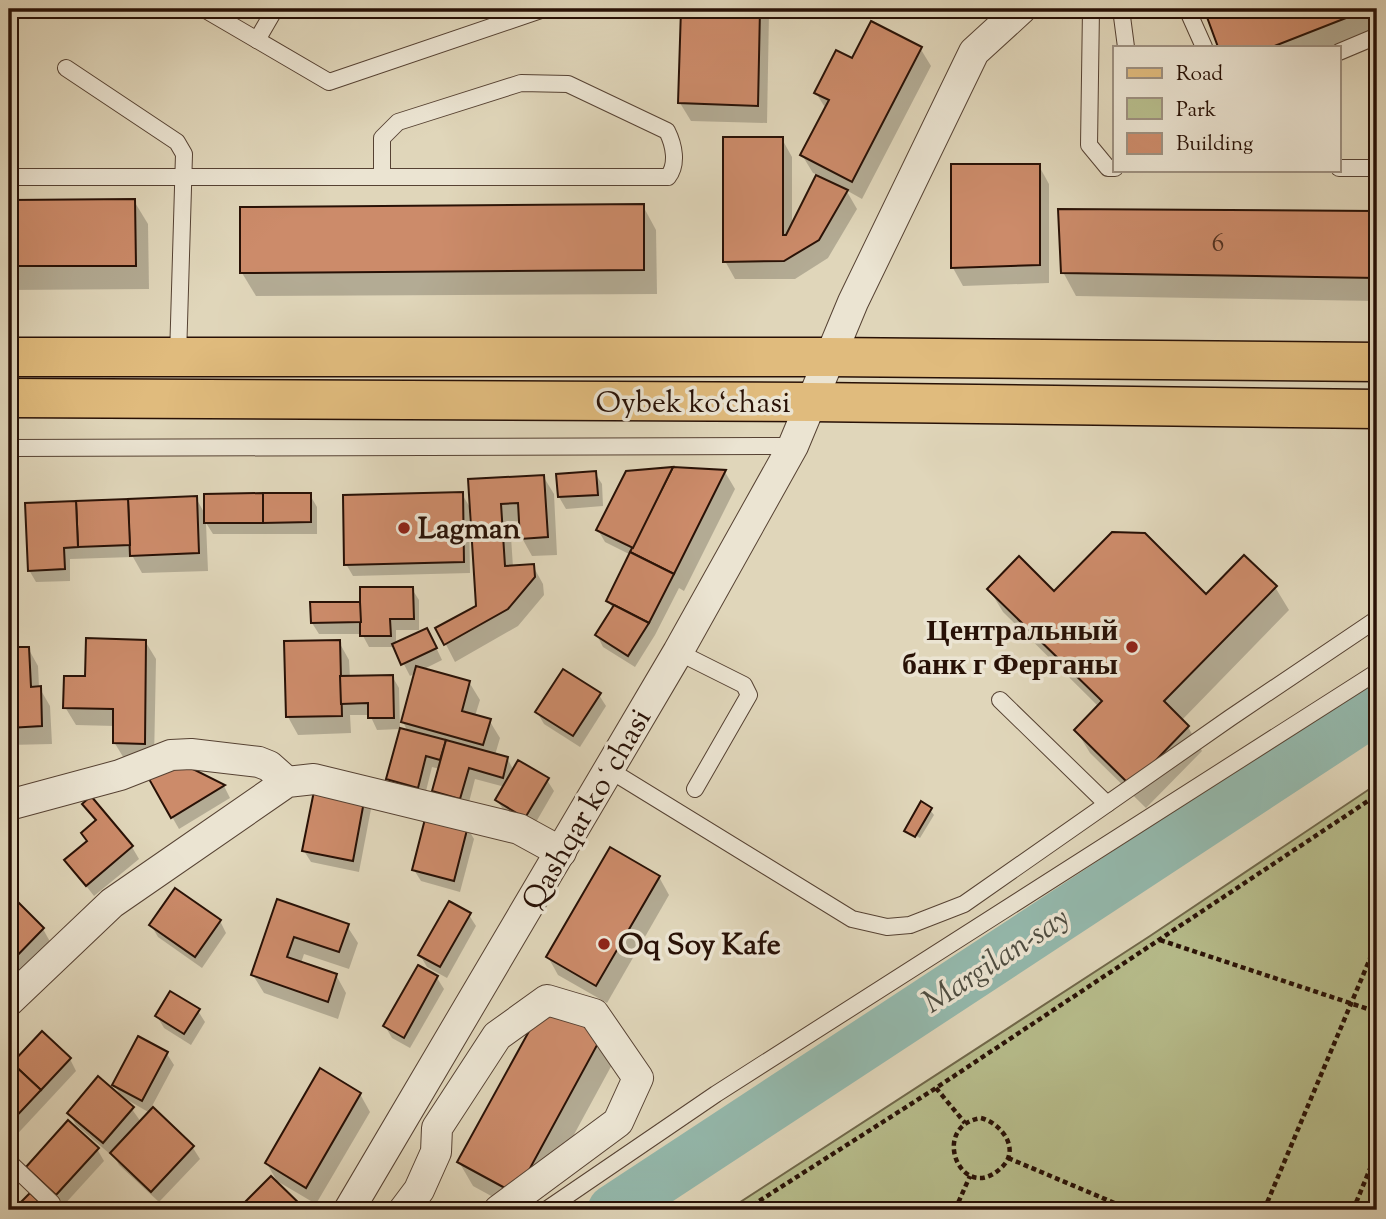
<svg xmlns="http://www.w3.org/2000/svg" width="1386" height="1219" viewBox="0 0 1386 1219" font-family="'Sorts Mill Goudy',serif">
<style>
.green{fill:#b7bd8c;stroke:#706749;stroke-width:2}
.shadow{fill:#0003;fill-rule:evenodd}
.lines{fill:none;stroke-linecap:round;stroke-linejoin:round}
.river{stroke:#94b9ad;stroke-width:51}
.building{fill:#cc8b6a;stroke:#281106;stroke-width:2}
.lane-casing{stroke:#564233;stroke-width:18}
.street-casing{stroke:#564233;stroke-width:32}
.primary-casing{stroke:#281106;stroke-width:41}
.path{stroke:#281106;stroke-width:4.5;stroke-dasharray:5 3.5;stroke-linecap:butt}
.lane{stroke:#ebe4d2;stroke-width:16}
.street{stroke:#ebe4d2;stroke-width:30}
.primary{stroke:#e0bb7d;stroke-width:38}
.poi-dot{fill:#8f2418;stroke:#ebe4d2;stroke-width:2.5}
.labels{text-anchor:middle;stroke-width:7;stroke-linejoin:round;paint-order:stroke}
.number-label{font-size:26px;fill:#51301f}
.street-label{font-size:30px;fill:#281106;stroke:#ebe4d2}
.poi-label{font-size:30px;font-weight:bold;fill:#281106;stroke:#ebe4d2;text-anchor:start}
.water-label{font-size:32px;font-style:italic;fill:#4e4c40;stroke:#ebe4d2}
</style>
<rect width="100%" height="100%" fill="#e0d6ba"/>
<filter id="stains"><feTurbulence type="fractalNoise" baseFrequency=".00286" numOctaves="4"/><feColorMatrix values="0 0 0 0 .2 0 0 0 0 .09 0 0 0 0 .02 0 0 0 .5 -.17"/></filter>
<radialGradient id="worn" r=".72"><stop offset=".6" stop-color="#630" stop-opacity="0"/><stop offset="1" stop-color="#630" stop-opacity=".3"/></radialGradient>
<!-- green -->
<polygon class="green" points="1377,784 1377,1210 728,1210 1150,936"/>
<!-- shadow -->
<g class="shadow">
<polygon points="683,9 767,9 769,13 767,123 691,121 680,103"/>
<polygon points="1205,9 1377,9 1377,46 1339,62 1339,47 1220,47"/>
<polygon points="920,48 931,66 862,199 846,190 857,209 828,258 795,279 735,279 725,261 782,139 792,157 792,227 818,175 813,173 802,155 826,109 816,93 853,61"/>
<polygon points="953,166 1039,166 1049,184 1049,283 963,286 953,268"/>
<polygon points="134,201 148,224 149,289 9,290 9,202"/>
<polygon points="643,206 656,230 657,294 256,296 242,273"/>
<polygon points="1060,211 1377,213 1377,301 1076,296 1063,272"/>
<polygon points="725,472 735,489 684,591 679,588 655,635 635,667 603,647 597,635 613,609 608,601 631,555 605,542 598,530"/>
<polygon points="595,473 602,484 603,506 566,509 559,497 558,476"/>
<polygon points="543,476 554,494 557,555 532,556 522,538 521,521 510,522 513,567 533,566 543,584 544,595 518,626 455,662 438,629 478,607 472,512 469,513 470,573 353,576 346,564 462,494 472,511"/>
<polygon points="310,495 317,507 317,534 213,534 206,523 208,571 142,573 133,557 70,559 70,581 36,582 29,570 27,504 196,498 206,516"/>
<polygon points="1275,587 1289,610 1181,721 1188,727 1202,751 1146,808 1090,753 1076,730 1099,707 1003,612 989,589 1054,593 1206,596"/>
<polygon points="412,589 419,600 419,630 396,630 396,644 433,641 442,660 422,670 469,682 480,700 475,716 489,720 500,738 495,755 507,758 514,771 547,780 554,791 532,829 504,811 497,800 505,787 475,779 467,810 441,803 434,791 440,769 432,767 424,799 395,791 388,779 408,732 403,722 416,673 410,676 395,647 369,647 362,634 319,634 312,623 362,604"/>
<polygon points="145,641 156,659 154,761 125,760 114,742 115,726 76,725 65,707 86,678"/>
<polygon points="339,642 349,660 350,678 392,676 399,688 400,729 377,730 370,715 350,715 351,733 298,735 288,717"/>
<polygon points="28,648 38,666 39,687 50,706 52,744 9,745 9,649"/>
<polygon points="599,695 606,706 580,747 544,724 537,712"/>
<polygon points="179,764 224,786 230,798 179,829 151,780"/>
<polygon points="364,797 371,809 359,872 311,862 304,851"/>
<polygon points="91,798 132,847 139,859 94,896 66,860 88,842 96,822 84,804"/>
<polygon points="930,810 934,815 920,838 908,831 908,834 906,831"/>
<polygon points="467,827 474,839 460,892 421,881 414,870"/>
<polygon points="659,877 669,895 607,1003 558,975 548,957"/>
<polygon points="9,896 43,929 53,947 9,992"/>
<polygon points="278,901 347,926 358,943 349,969 304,954 301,963 336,975 346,993 338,1019 264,993 253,975"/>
<polygon points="469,915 476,926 447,978 427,967 420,955"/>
<polygon points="220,921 226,933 202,968 158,937 151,925"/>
<polygon points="437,978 444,989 410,1048 392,1038 385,1026"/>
<polygon points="198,1011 205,1022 191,1045 164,1028 157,1016"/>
<polygon points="42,1033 70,1059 76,1071 9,1143 9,1069"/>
<polygon points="601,1038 614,1061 533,1210 517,1210 473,1186 459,1162"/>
<path d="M167,1054l7,11 -23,43 42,40 7,11 -41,43 -40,-37 -7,-13 -2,2 -34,-29 -7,-12 53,-16 -8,-12zM124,1098l26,15 -9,9z"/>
<polygon points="360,1094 370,1112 316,1204 277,1181 267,1164"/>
<polygon points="97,1149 104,1161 63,1206 35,1179 28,1167"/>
<polygon points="168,1205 173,1210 162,1210"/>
</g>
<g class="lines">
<!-- river -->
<polyline class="river" points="613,1210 1377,708"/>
</g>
<!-- building -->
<g class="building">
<polygon points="681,9 760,9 758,106 678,103"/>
<polygon points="1204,9 1369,9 1272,47 1218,47"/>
<polygon points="871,21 922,47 852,182 800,155 829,100 814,93 836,50 852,58"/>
<polygon points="723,137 783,137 783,235 786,235 816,175 848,190 819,240 784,261 723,262"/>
<polygon points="951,164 1040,164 1040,265 951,268"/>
<polygon points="135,199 136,266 9,266 9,200"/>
<polygon points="644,204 644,270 240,273 240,207"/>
<polygon points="1058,209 1377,211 1377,278 1061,273"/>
<polygon points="673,467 726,470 674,574 630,552"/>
<polygon points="673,467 633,548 596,530 626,471"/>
<polygon points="596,471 598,495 558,497 556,474"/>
<polygon points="544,475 548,537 520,539 518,503 501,504 505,566 534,564 535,577 508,609 444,645 435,628 476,606 468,479"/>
<polygon points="463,492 464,562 344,565 343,495"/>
<polygon points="263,493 263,523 204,523 204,494"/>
<polygon points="263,493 311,493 311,522 263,523"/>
<polygon points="197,496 199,553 130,556 128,499"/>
<polygon points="128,499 130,545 78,547 76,501"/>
<polygon points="76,501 78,547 64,548 65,569 28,571 25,503"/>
<polygon points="1112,532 1145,533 1206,594 1244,555 1277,586 1164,701 1189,726 1131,786 1074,730 1102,701 987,589 1019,556 1054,591"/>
<polygon points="630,552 674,574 649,623 606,601"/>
<polygon points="360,587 413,587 414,619 390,619 391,636 360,636"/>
<polygon points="310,602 360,602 361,622 311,623"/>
<polygon points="614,605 649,623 628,656 595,635"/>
<polygon points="427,628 437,648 401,665 392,644"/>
<polygon points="86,638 146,640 145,744 113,743 113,709 63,708 64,676 85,676"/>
<polygon points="340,640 342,716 286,717 284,641"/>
<polygon points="9,647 29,647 31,687 41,686 42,726 9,728"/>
<polygon points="416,666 470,681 462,711 491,719 483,745 401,722"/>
<polygon points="563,669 601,693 573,736 535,712"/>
<polygon points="393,675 394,718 368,718 368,703 341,704 340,676"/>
<polygon points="400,728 446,740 440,760 426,756 418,788 386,779"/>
<polygon points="446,740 508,757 503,778 469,768 460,799 432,791"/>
<polygon points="518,760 549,778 525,818 495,800"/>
<polygon points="179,762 225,785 171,818 149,779"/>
<polygon points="315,786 365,796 353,861 302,851"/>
<polygon points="91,796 133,846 86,886 64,860 87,841 81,833 96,820 82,804"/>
<polygon points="921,801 932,808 915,837 904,831"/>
<polygon points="426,815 468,826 454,881 412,870"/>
<polygon points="610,847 660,876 596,986 546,957"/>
<polygon points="175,888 221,920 195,957 149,925"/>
<polygon points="9,893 44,928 9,964"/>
<polygon points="277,899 349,924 339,952 294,937 287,957 337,974 328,1002 251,975"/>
<polygon points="449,901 471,913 440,967 418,955"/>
<polygon points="418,965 438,976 404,1038 383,1026"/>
<polygon points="170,991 200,1009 184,1034 155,1016"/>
<polygon points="544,1004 602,1036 516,1194 457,1162"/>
<polygon points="42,1031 71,1058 41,1090 12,1063"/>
<polygon points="138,1036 168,1052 142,1101 112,1085"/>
<polygon points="12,1063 41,1090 9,1124 9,1066"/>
<polygon points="320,1068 361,1093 306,1188 265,1163"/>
<polygon points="98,1076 134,1107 103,1143 67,1113"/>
<polygon points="153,1107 194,1146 151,1192 110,1153"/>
<polygon points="68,1120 99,1148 56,1195 26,1167"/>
<polygon points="271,1176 304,1208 303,1210 237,1210"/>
<polygon points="30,1193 48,1210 13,1210"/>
</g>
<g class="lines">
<!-- lane casing -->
<g class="lane-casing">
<g id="lane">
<polyline points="204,9 329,82 544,9"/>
<polyline points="1091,9 1089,145 1108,168 1115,168"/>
<polyline points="1121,9 1126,47"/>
<polyline points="1187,9 1204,47"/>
<polyline points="257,40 275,9"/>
<polyline points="1339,52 1377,36"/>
<polyline points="66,68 177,142 184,154 178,357"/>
<polyline points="1339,168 1377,168"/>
<path d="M9,177h659c10,-13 6,-32 -1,-46l-99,-47 -47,-1 -123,39 -16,16v39"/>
<polyline points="9,448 793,446"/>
<polyline points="678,652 744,685 749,695 695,789"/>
<polyline points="1000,700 1107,804"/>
<polyline points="608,769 852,919 887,927 910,925 964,904 1230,718 1377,619"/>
<polyline points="9,1162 52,1203"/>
<polyline points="546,1210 716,1094 1377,672"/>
</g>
</g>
<!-- street casing -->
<g class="street-casing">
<g id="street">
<polyline points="9,805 120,775 171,755 191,754 259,762 269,766 287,782"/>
<polyline points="9,1001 112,903 287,782 314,779 519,829 561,852"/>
<polyline points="349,1210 678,652 793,446 853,302 974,52 1021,9"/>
<polyline points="404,1210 419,1190 436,1152 437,1128 497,1036 547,1000 594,1014 638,1078 618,1122 499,1210"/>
</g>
</g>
<!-- primary casing -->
<g class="primary-casing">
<g id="primary">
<polyline points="9,357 829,357 1377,362"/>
<polyline points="9,398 812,402 1377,409"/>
</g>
</g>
<!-- path -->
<g class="path">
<polyline points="1160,940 1377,1012"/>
<polyline points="936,1088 965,1123"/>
<path d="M981,1118c20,5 40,31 21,49 -40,40 -74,-41 -21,-49z"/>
<polyline points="1008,1158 1131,1210"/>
<polyline points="745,1210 936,1088 1377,795"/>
<polyline points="955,1210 970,1176"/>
<polyline points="1264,1210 1377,942"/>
<polyline points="1353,1210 1377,1152"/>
</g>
<!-- lane -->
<use href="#lane" class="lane"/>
<!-- street -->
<use href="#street" class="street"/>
<!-- primary -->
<use href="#primary" class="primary"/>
</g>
<!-- markers -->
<g class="poi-dot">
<circle cx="404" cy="528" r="7"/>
<circle cx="1132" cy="647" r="7"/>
<circle cx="604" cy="944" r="7"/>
</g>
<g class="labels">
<!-- number labels -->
<g class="number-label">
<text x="1218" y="251">6</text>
</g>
<!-- street labels -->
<g class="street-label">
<text x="693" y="412">Oybek ko‘chasi</text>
<text transform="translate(586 809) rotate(-60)" y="10">Qashqar koʻchasi</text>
</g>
<!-- poi labels -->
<g class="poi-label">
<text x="418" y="538">Lagman</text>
<text x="1118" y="640" text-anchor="end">Центральный<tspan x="1118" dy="34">банк г Ферганы</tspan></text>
<text x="618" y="954">Oq Soy Kafe</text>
</g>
<!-- water labels -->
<g class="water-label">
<text transform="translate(995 959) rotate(-33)" y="11">Margilan-say</text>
</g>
</g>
<!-- margin -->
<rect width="1386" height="1219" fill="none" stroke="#e0d6ba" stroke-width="35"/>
<rect x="10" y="10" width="1365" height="1198" fill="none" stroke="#281106" stroke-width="3.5"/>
<rect x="18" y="18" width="1351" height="1184" fill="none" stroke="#281106" stroke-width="2"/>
<!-- legend -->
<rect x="1113" y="46" width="228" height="126" fill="#ebe4d2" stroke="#9d9080" stroke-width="2"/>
<rect x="1127" y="68" width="35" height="10" fill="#e0bb7d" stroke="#9d9080" stroke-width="2"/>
<text x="1176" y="80" font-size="21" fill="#281106">Road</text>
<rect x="1127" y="98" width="35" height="21" fill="#b7bd8c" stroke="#9d9080" stroke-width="2"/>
<text x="1176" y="116" font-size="21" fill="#281106">Park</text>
<rect x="1127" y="133" width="35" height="21" fill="#cc8b6a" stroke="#9d9080" stroke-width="2"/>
<text x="1176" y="150" font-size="21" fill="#281106">Building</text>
<rect width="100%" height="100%" filter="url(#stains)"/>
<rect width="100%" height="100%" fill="url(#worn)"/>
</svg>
